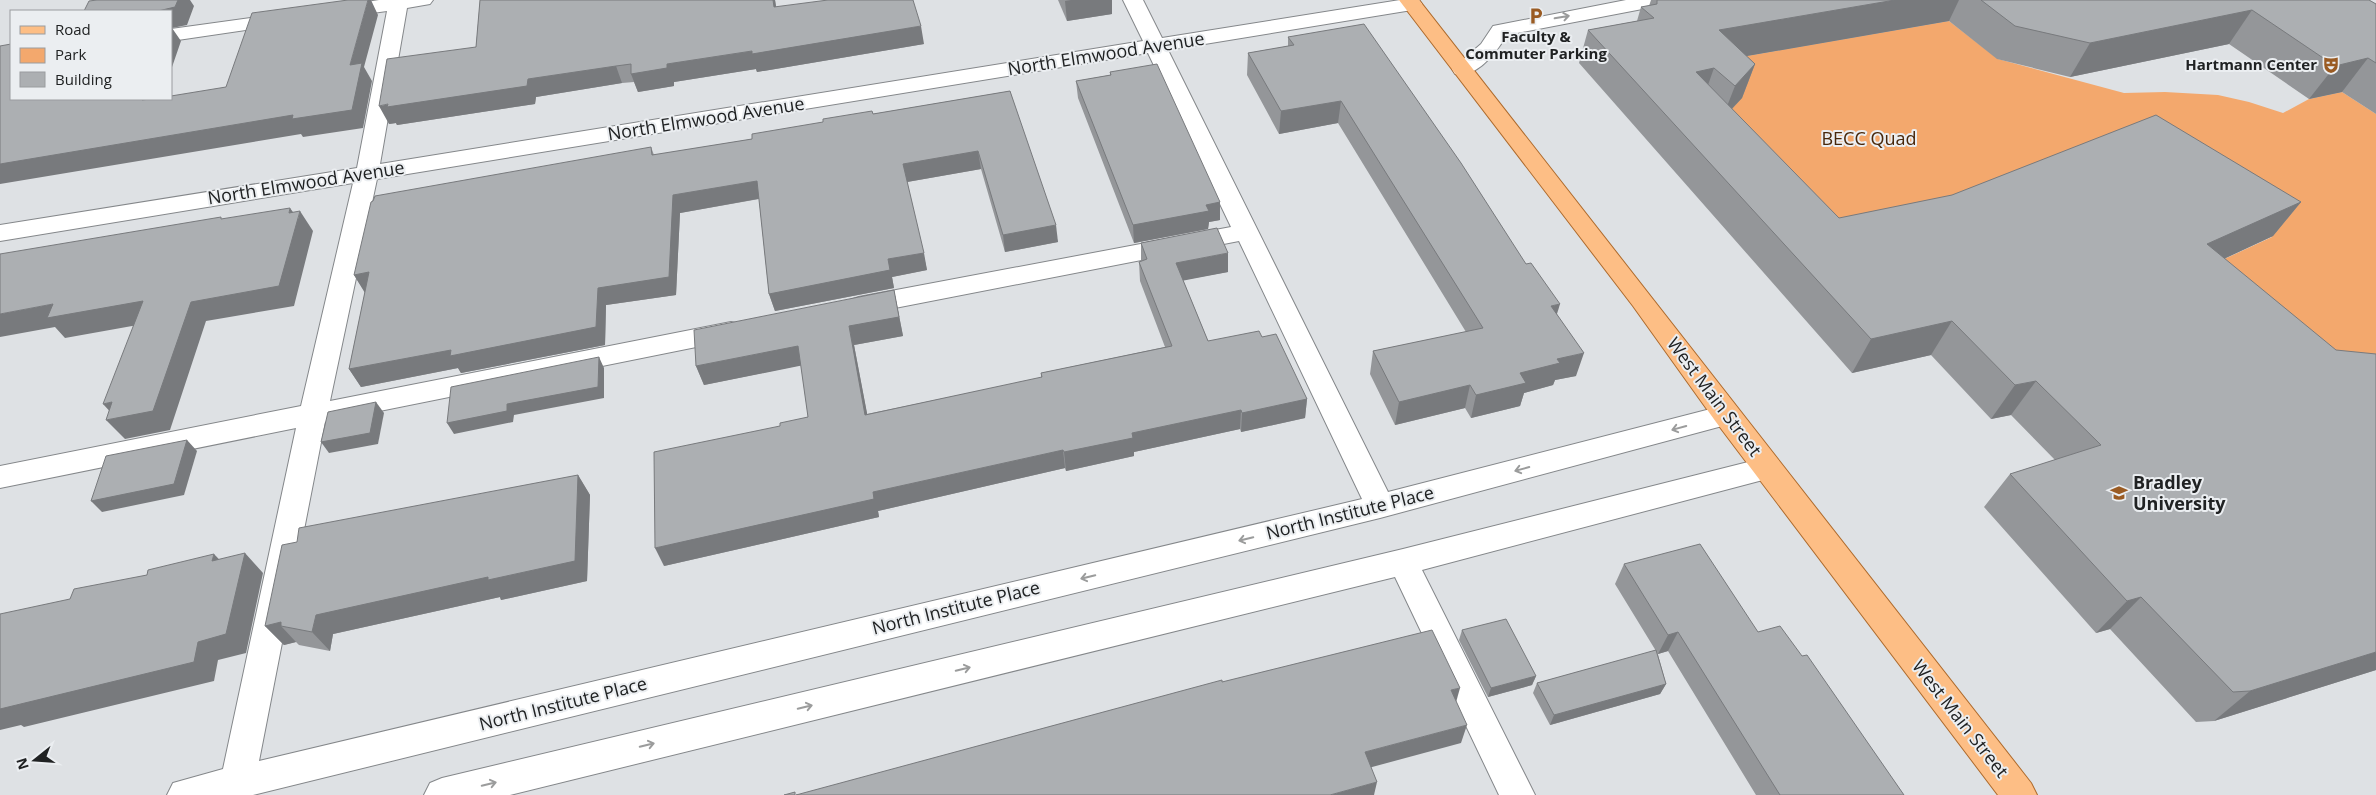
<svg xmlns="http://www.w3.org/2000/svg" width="2376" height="795" viewBox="0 0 2376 795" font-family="'Open Sans',sans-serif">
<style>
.green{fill:#f3a86d}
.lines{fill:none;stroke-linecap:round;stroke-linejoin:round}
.minor-casing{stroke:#84878a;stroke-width:2}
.major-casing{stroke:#ae6b2d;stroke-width:2}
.minor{fill:#fff;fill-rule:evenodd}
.major{fill:#fdbe85;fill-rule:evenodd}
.wall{fill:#949699}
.shaded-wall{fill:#787a7d}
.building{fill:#acafb2;stroke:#787a7d}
.oneway{stroke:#9b9c9c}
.labels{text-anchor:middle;stroke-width:4;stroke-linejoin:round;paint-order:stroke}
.far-poi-label{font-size:15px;font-weight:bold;fill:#202223;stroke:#ebeef1}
.street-label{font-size:18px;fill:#202223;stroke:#ebeef1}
.park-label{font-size:18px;fill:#48270a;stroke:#ebeef1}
.poi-label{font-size:18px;font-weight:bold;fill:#202223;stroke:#ebeef1;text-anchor:start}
</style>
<rect width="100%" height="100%" fill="#dee1e4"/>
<!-- green -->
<polygon class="green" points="1949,21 1998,59 2124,93 2165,92 2218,95 2249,102 2283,113 2309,99 2342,92 2376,114 2376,391 2181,279 2272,237 1831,251 1693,104 1706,63"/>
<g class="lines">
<!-- minor casing -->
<g class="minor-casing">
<g id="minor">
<path d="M379,0h54l-3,4 -23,4 -27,156 763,-123 -20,-41h20l19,38 238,-38h19l3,4 -3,4 -7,2 -244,40 220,442 338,-87 10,3 4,7 -4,7 -10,3 -346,93 -1127,277h-86l6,-12 50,-14 73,-341 -296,60v-22l301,-60 52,-223 -353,58v-16l357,-57 30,-157 -51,7 -7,-2 -3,-4 3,-4zM1148,53l83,174 -372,70 -9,3 -4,6 4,6 9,3 380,-74 123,258 -1103,262 66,-339 406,-82 9,-2 4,-7 -4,-7 -9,-2 -401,79 47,-222z"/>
<path d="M1626,0h42l-3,4 -7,2 -151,29c-10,16 -30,44 -52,39l-3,-5 29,-25 12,-18z"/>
<polygon points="286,13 293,15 296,19 293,23 171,41 171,29"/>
<polygon points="1768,457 1778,460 1782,468 1778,476 1422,570 1535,795 1499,795 1395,577 510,795 424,795 430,783 442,778 1403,549"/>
</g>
</g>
<!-- major casing -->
<g class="major-casing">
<polygon id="major" points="1399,0 1419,0 2031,783 2037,795 1998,795 1716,422 1633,306"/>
</g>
<!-- minor -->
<use href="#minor" class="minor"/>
<!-- major -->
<use href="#major" class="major"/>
</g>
<!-- wall -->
<g class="wall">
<polygon points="480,0 775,0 776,7 924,44 757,72 756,69 674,82 674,86 638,92 634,82 622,83 536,97 535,104 397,125 396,123 389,124 476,47"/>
<polygon points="1058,0 1112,0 1112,14 1067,21"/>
<polygon points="1651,0 2369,0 2376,4 2376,114 2342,92 2309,99 2229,44 2070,77 1997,59 1949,21 1746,56 1755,64 1742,98 1732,109 1839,218 2301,202 2273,236 2225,258 2376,670 2214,721 2196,722 2110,629 2096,633 1984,507 2010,474 2055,460 2011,415 1991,419 1931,355 1852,373 1579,63 1588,30 1637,21 1641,7 1649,6"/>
<polygon points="1288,37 1557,314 1576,376 1555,380 1553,385 1524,393 1520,406 1471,418 1465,408 1395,425 1370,374 1373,351 1466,332 1338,123 1279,134 1247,75 1248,53 1288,46"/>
<polygon points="1110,72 1220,202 1220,220 1209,222 1208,229 1134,243 1078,98 1076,81 1110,75"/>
<polygon points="1010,91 1058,242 1005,252 981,169 907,182 927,270 892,277 894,288 775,311 769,294 759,199 680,213 676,295 606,305 605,345 461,373 458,368 361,387 349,369 365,292 354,275 651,147 654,155 752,139 873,114"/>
<polygon points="1141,243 1228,272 1183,280 1208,341 1262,337 1307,399 1305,418 1241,432 1240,429 1134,452 1134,456 1066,471 1065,468 878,511 879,517 664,566 780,426 808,417 801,365 704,385 696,366 894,290 903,336 854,345 867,414 1041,378 1041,373 1165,347 1140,281 1139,262 1141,261"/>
<polygon points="578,475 590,495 587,581 501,600 500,597 333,634 330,651 299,645 296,642 284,645 265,626"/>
<polygon points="1624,564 1758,632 1802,656 1904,795 1756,795 1668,651 1658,654 1657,651 1666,684 1660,694 1550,725 1533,693 1537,683 1656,651 1615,584"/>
<polygon points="1462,630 1536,676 1532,685 1488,697 1459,640"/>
</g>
<!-- shaded-wall -->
<g class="shaded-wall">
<polygon points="178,0 190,0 194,6 187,25 172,28 181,41 171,70 171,11 158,11"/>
<polygon points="368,0 371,0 378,15 364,67 372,81 363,128 303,137 301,134 0,184 0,164 350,65"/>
<polygon points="773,0 775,0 779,25 774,7"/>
<polygon points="1071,0 1112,0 1112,14 1067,21 1065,1"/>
<polygon points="1895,0 1959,0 1949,21 1707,63 1719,30"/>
<polygon points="2252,10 2229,44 2070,77 2090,43"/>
<polygon points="921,26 924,44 757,72 756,69 674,82 674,86 638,92 631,74 667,64"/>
<polygon points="2368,58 2342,92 2309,99 2335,66"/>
<polygon points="1755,64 1742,98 1722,119 1735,86"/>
<polygon points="616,66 622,83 536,97 535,104 397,125 396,123 389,124 379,106 528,79"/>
<polygon points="1714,68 1702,102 1696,72"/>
<polygon points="1341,101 1338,123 1279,134 1281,111"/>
<polygon points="978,151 981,169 907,182 903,164"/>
<polygon points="757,181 763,198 680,213 676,295 606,305 605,345 461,373 458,368 361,387 349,369 451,350 598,288 673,195"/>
<polygon points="1220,202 1220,220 1209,222 1208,229 1134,243 1133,225 1206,205"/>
<polygon points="2301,202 2273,236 2181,279 2207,244"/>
<polygon points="290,208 298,219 300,211 313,231 294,306 206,321 170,430 125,439 106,420 116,418 103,404 112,402 191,302 289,213"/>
<polygon points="1056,225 1058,242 1005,252 1003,235"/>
<polygon points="924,253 927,270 892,277 894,288 775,311 769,294 888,259"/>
<polygon points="1228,253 1228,272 1176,282 1176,263"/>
<polygon points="369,272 365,293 354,275"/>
<polygon points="894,290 903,336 854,345 871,434 865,415 849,326"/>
<polygon points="143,301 160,321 65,338 55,327 0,337 0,314 53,304"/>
<polygon points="1560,304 1553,327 1551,306"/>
<polygon points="1952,321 1931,355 1852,373 1871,339"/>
<polygon points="798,346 804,365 704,385 696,366"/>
<polygon points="1584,353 1576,376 1555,380 1553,385 1524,393 1520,406 1471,418 1476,395 1520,373 1557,359"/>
<polygon points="599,357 604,368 604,398 514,415 513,422 454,434 447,423 507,404"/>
<polygon points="2036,381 2011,415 1991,419 2015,385"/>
<polygon points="1470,385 1465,408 1395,425 1399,402"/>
<polygon points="1307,399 1305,418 1241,432 1242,413"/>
<polygon points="376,402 384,413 378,444 329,453 321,442"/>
<polygon points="1241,410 1240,429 1134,452 1134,456 1066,471 1064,452 1132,433"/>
<polygon points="187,440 197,451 184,495 102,512 91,501"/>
<polygon points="1063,450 1065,468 878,511 879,517 664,566 655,548 873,492"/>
<polygon points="578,475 590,495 587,581 501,600 500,597 333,634 330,651 312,632 316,615"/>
<polygon points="245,553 263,573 246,653 218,660 214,681 24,727 21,725 0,730 0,706 198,642"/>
<polygon points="214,554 233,574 212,561"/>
<polygon points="2141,597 2110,629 2096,633 2127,601"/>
<polygon points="281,622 281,626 296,642 284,645 265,626"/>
<polygon points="1678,632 1668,651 1658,654 1668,635"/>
<polygon points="2376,652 2376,670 2214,721 2250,691"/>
<polygon points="1536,676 1532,685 1488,697 1491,688"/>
<polygon points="1666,684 1660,694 1550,725 1554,715"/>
<polygon points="1460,688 1455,706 1451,690"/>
<polygon points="1467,725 1461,743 1361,770 1365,752"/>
<polygon points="1377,782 1374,795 1330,795"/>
</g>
<!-- building -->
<g class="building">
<polygon points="97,0 178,0 175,7 158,11 84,11 89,1"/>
<polygon points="348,0 368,0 350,65 362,63 352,110 292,119 293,115 0,164 0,46 11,44 11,99 142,99 142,100 150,99 171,99 171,96 226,87 252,13"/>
<polygon points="480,0 773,0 774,7 828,0 913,0 921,26 752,54 752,51 667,64 667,68 631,74 631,64 616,66 528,79 527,86 387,107 388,104 379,106 387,59 476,47"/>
<polygon points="1657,0 1895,0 1719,30 1755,64 1735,86 1714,68 1696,72 1839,218 1952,195 2156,115 2301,202 2207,244 2336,350 2376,354 2376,652 2250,691 2233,692 2141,597 2127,601 2010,474 2101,445 2036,381 2015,385 1952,321 1871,339 1588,30 1654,18 1641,7 1657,4"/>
<polygon points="1981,0 2369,0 2376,4 2376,63 2368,58 2335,66 2252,10 2090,43 2015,26"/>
<polygon points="1364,24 1461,163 1526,264 1531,263 1560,304 1551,306 1584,353 1557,359 1560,363 1520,373 1526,383 1476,395 1470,385 1399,402 1373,351 1483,328 1341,101 1281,111 1248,53 1294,45 1288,37"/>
<polygon points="1157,64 1220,202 1206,205 1209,211 1133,225 1076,81 1111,75 1110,72"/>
<polygon points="1010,91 1056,225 1003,235 978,151 903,164 924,253 888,259 890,270 769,294 757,181 673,195 669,277 598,288 596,327 450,356 451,350 349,369 369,272 354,275 371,202 373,201 375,196 651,147 652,155 752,139 752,134 823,122 823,119 872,111 873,114"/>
<polygon points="290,208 289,213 300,211 279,286 191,302 153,411 106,420 112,402 103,404 143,301 47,318 53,304 0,314 0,254 221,217 221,219"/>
<polygon points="1217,228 1228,253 1176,263 1208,341 1259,331 1262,337 1276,334 1307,399 1242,413 1241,410 1132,433 1133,438 1064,452 1063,450 873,492 874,499 655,548 654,452 780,426 780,423 808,417 798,346 696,366 694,330 894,290 899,317 849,326 865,415 1042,377 1041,373 1172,346 1139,262 1147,259 1141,243"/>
<polygon points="599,357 598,387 507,404 507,411 447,423 451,387"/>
<polygon points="376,402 370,433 321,442 328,412"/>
<polygon points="187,440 174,484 91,501 106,456"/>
<polygon points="578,475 575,561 488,580 488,577 316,615 312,632 281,626 281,622 265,626 282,545 297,542 299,528"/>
<polygon points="1700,544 1758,632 1780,626 1802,656 1807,655 1904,795 1780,795 1678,632 1668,635 1624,564"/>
<polygon points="245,553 226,634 198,642 194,662 0,709 0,614 70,599 74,589 147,575 148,570 214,554 212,561"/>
<polygon points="1506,619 1536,676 1491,688 1462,630"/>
<polygon points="1432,630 1460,688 1451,690 1467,725 1365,752 1377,782 1330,795 796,795 1222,680 1222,682"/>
<polygon points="1656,650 1666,684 1554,715 1537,683"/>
<polygon points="795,792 795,795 784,795"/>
</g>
<!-- one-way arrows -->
<defs><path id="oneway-shaft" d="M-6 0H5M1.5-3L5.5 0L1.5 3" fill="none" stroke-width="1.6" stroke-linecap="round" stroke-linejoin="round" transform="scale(1.25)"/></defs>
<g class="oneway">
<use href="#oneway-shaft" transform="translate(1562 17) rotate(-10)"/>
<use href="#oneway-shaft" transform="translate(1679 428) rotate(165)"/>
<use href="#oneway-shaft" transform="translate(1522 469) rotate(165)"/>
<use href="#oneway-shaft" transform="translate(1246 539) rotate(166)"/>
<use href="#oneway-shaft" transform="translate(1088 577) rotate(166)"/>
<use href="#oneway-shaft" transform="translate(963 669) rotate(-14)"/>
<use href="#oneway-shaft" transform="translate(805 707) rotate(-14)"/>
<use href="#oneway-shaft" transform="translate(647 745) rotate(-14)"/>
<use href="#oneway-shaft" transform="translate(489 784) rotate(-14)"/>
</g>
<!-- icons -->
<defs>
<g id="parking-bare" transform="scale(1.35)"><path d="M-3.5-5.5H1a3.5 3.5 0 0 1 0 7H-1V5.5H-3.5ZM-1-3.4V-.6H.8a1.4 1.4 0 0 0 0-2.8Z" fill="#9a5b23" stroke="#ebeef1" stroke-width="2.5" paint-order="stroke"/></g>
<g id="theatre-bare" transform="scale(1.35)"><path d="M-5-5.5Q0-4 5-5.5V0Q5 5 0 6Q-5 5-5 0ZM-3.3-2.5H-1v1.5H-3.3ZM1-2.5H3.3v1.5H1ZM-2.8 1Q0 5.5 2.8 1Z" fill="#9a5b23" stroke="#ebeef1" stroke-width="2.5" paint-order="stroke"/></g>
<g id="university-bare" transform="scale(1.35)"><path d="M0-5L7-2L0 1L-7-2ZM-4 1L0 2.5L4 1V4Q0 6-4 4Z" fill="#9a5b23" stroke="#ebeef1" stroke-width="2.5" paint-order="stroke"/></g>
</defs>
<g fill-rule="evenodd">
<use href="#parking-bare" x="1536" y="16"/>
<use href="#theatre-bare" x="2331" y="65"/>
<use href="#university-bare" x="2119" y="493"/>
</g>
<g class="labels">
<!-- far-poi labels -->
<g class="far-poi-label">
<text x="1536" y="42">Faculty &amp;<tspan x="1536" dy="17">Commuter Parking</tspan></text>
<text x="2317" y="70" text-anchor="end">Hartmann Center</text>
</g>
<!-- street labels -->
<g class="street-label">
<text transform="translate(1106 54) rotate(-9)" y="6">North Elmwood Avenue</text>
<text transform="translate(706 119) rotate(-9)" y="6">North Elmwood Avenue</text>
<text transform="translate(306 183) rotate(-9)" y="6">North Elmwood Avenue</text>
<text transform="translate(1714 397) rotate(53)" y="6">West Main Street</text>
<text transform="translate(1350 513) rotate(-14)" y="6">North Institute Place</text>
<text transform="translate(956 608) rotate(-14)" y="6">North Institute Place</text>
<text transform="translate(563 704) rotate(-14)" y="6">North Institute Place</text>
<text transform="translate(1960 719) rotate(52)" y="6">West Main Street</text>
</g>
<!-- park labels -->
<g class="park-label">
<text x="1869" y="145">BECC Quad</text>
</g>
<!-- poi labels -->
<g class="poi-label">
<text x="2133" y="489">Bradley<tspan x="2133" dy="21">University</tspan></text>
</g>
</g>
<!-- legend -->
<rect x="10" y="10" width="162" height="90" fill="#ebeef1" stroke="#9a9c9f"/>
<rect x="20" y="26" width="25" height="8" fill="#fdbe85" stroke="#9a9c9f"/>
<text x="55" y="35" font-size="15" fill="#202223">Road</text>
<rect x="20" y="48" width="25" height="15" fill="#f3a86d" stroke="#9a9c9f"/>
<text x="55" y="60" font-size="15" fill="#202223">Park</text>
<rect x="20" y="72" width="25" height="15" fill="#acafb2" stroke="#9a9c9f"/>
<text x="55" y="85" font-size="15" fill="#202223">Building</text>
<!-- north arrow -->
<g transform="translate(35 760) rotate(253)" stroke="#ebeef1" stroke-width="4" paint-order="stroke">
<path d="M0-4L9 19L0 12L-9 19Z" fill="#202223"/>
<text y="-8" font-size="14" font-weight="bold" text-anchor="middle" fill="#202223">N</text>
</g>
</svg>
